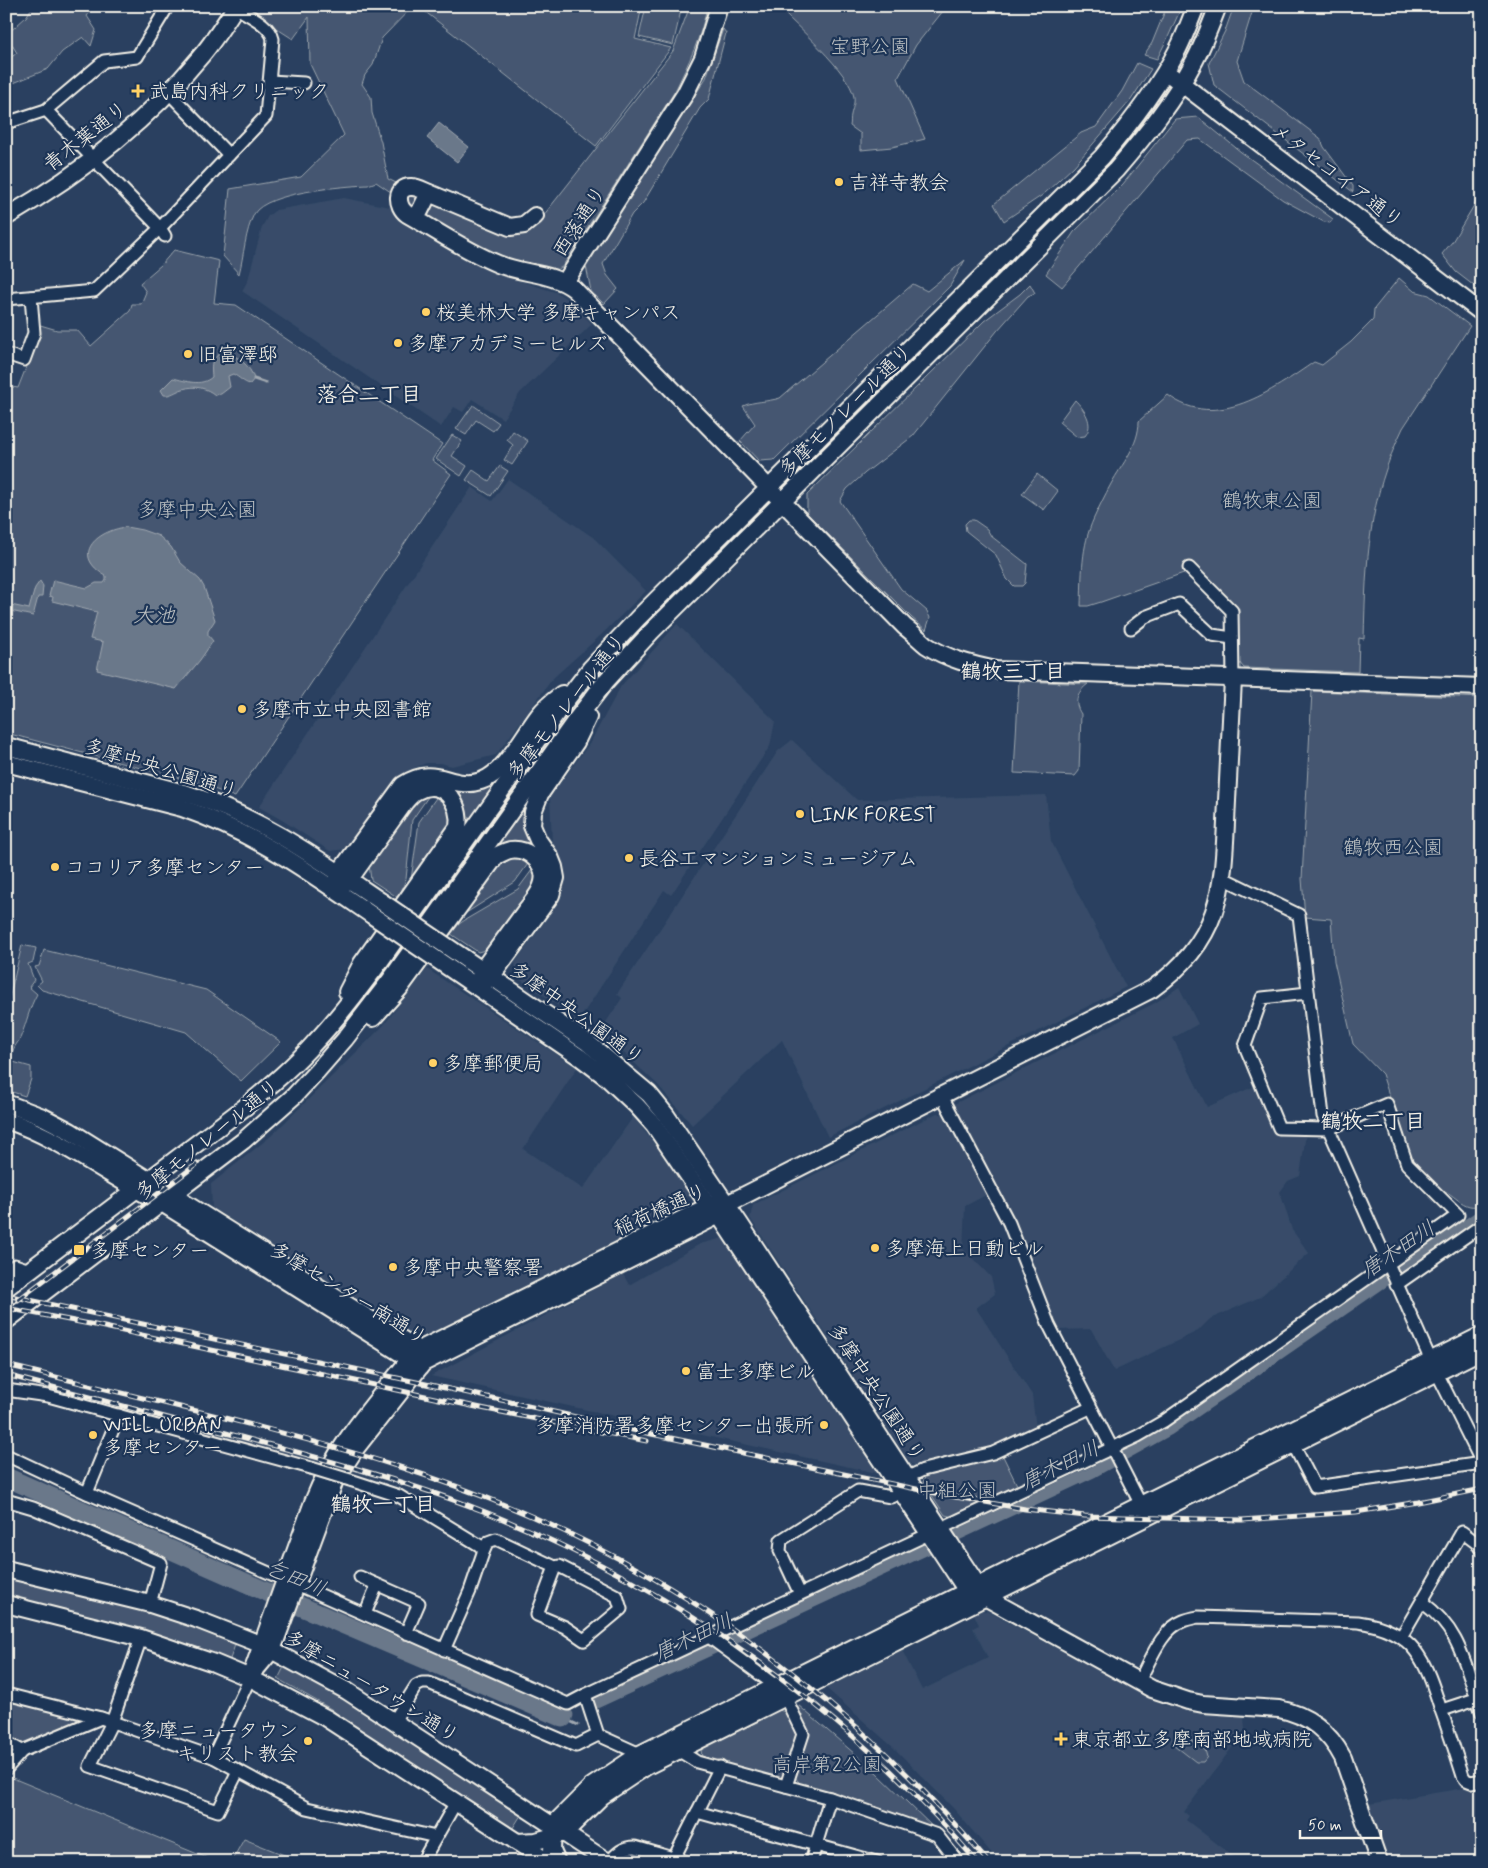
<svg xmlns="http://www.w3.org/2000/svg" width="1488" height="1868" viewBox="0 0 1488 1868" font-family="Mynerve,'Klee One',sans-serif">
<style>
.built{fill:#374c69}
.green{fill:#445771;stroke:#9ca4ac}
.water{fill:#6a788a;stroke:#a1a8b0}
.lines{fill:none;stroke-linecap:round;stroke-linejoin:round}
.stream{stroke:#a1a8b0;stroke-width:3}
.canal{stroke:#6a788a;stroke-width:11}
.river{stroke:#6a788a;stroke-width:19}
.street-casing{stroke:#f4f1e8;stroke-width:15}
.secondary-casing{stroke:#f4f1e8;stroke-width:20}
.street{stroke:#1d3557;stroke-width:11}
.secondary{stroke:#1d3557;stroke-width:16}
.rail-casing{stroke:#f4f1e8;stroke-width:5}
.rail{stroke:#1d3557;stroke-width:3;stroke-dasharray:9;stroke-linecap:butt}
.street-bridge-casing{stroke:#f4f1e8;stroke-width:15;stroke-linecap:butt}
.secondary-bridge-casing{stroke:#f4f1e8;stroke-width:20;stroke-linecap:butt}
.street-bridge{stroke:#1d3557;stroke-width:11}
.secondary-bridge{stroke:#1d3557;stroke-width:16}
.poi-dot{fill:#ffd166;stroke:#1d3557;stroke-width:2}
.labels{text-anchor:middle;stroke-width:4.5;stroke-linejoin:round;paint-order:stroke}
.park-label{font-size:20px;fill:#bfc3c4;stroke:#1d3557}
.poi-label{font-size:20px;fill:#f4f1e8;stroke:#1d3557;text-anchor:start}
.street-label{font-size:20px;fill:#f4f1e8;stroke:#1d3557}
.neighbourhood-label{font-size:21px;font-weight:bold;fill:#f4f1e8;stroke:#1d3557}
.water-label{font-size:21px;font-style:italic;fill:#bdc1c2;stroke:#1d3557}
</style>
<rect width="100%" height="100%" fill="#2a4060"/>
<filter id="ink" filterUnits="userSpaceOnUse"><feTurbulence type="fractalNoise" baseFrequency=".02" numOctaves="2"/><feDisplacementMap in="SourceGraphic" scale="10" xChannelSelector="R" yChannelSelector="G"/><feConvolveMatrix kernelMatrix="1 2 1 2 8 2 1 2 1" color-interpolation-filters="sRGB"/></filter>
<g filter="url(#ink)">
<!-- built -->
<g class="built">
<polygon points="344,198 390,207 395,216 400,221 479,266 492,272 558,293 568,300 592,324 520,393 503,419 472,399 463,412 454,407 441,427 242,291 248,280 262,227 268,216 276,210"/>
<polygon points="508,479 594,538 646,591 601,635 553,678 496,755 452,766 440,763 426,763 405,772 397,779 346,849 330,851 282,820 259,807 472,487 492,501"/>
<polygon points="677,624 775,721 770,746 671,895 664,890 579,1020 518,978 515,963 561,898 564,887 562,862 552,842 550,797 590,743 621,686"/>
<polygon points="792,740 857,800 1046,795 1051,841 1126,987 828,1137 782,1040 692,1125 658,1085 625,1054 599,1033 622,998 617,994 778,751"/>
<polygon points="427,969 577,1068 523,1149 583,1189 633,1117 657,1147 688,1192 683,1208 429,1334 412,1333 212,1208 211,1184 271,1136 383,1026"/>
<polygon points="1179,987 1198,1024 1173,1038 1207,1107 1255,1086 1263,1107 1276,1134 1306,1133 1300,1176 1288,1181 1280,1192 1292,1230 1309,1253 1260,1297 1210,1319 1198,1331 1114,1371 1091,1329 1058,1330 1014,1220 954,1109 956,1103 1155,1003"/>
<polygon points="937,1113 944,1115 988,1194 965,1206 963,1249 991,1277 995,1294 976,1308 1032,1395 1036,1429 994,1449 918,1466 911,1464 750,1218 753,1205"/>
<polygon points="723,1238 877,1473 431,1376 623,1274 629,1285 700,1244"/>
<polygon points="980,1611 987,1611 1164,1705 1204,1714 1244,1716 1245,1730 1184,1812 1189,1816 1186,1820 1241,1862 999,1862 954,1809 894,1748 826,1688 902,1650 922,1690 988,1658 973,1628 979,1625 974,1614"/>
<polygon points="1482,1785 1482,1862 1389,1862 1369,1804"/>
</g>
<!-- green -->
<g class="green">
<polygon points="33,6 95,6 87,16 96,30 91,46 83,37 62,52 48,69 6,86 6,61 17,53 6,35 26,17"/>
<path d="M251,6h162l-31,32 -9,27 -8,10 -3,9 9,13 1,16 9,29 7,37 49,24 76,31 19,-4 141,-179 17,-45h17c-5,30 -19,58 -32,85l-113,176 -10,5 -47,-12 -92,-50 -9,-9 -28,-19 -8,3c-23,1 -102,7 -114,29 -9,18 -10,41 -15,60l-16,-18 7,-67 71,-12 43,-42 -34,-71 -1,-47 -16,22 -39,-25z"/>
<polygon points="430,6 642,6 635,39 671,48 596,146 423,10"/>
<polygon points="646,6 682,6 673,45 639,37"/>
<path d="M777,6h170l-31,39 -18,33 27,61 -33,8 -31,3v-16l-11,-8c1,-4 0,-8 1,-11 1,-6 4,-11 3,-18 -4,-25 -59,-72 -77,-91z"/>
<polygon points="1167,6 1182,6 1169,35 1157,59 1144,55 1152,43"/>
<polygon points="1234,6 1254,6 1237,61 1244,81 1320,138 1324,147 1353,186 1353,192 1214,85 1209,63 1225,31"/>
<polygon points="723,29 726,33 709,99 700,108 643,203 632,214 603,264 607,275 618,289 604,304 591,291 586,266 706,78"/>
<polygon points="1137,63 1151,69 1131,100 1074,166 1044,194 1004,221 994,204 1081,133 1096,127 1122,91"/>
<polygon points="1198,117 1241,152 1333,219 1330,223 1324,222 1283,200 1200,139 1187,140 1062,287 1046,274 1074,232 1123,184 1175,119"/>
<polygon points="1482,192 1482,292 1456,272 1442,254 1452,242"/>
<polygon points="174,250 219,261 214,303 236,305 442,444 432,460 451,474 235,797 198,783 6,733 6,386 18,388 38,337 37,324 57,330 77,330 91,346 130,311 132,304 141,304 146,292 140,283 161,265"/>
<path d="M965,260l-15,26 -176,174 -15,1 -19,-20 15,-17 -12,-18c11,-5 24,-4 37,-8l133,-114 14,7z"/>
<path d="M1399,278l15,13 15,4 41,31 -67,102c-35,72 -37,132 -39,211l-5,-1 -1,34 -114,-4 -6,-7 -2,-52 -41,-40 -94,33 -13,4h-7c1,-30 0,-60 13,-88 5,-11 11,-23 17,-34 11,-20 28,-39 28,-63l29,-26c48,37 105,-5 146,-33l8,3 29,-23 22,-22 1,-11z"/>
<polygon points="1030,284 1035,293 1028,296 997,331 913,436 865,473 847,489 840,501 901,589 927,611 930,618 926,630 912,618 807,513 807,495 984,321 1020,294"/>
<path d="M1075,400c9,9 20,24 10,36l-8,1 -18,-15z"/>
<polygon points="473,405 499,423 493,431 476,420 466,435 456,429"/>
<polygon points="513,431 528,441 512,465 504,460 513,445 507,440"/>
<polygon points="452,435 462,441 452,456 467,466 461,476 436,459"/>
<polygon points="500,466 508,471 491,496 466,480 473,470 489,481"/>
<polygon points="1037,474 1058,491 1044,510 1022,494"/>
<polygon points="969,520 974,520 987,529 991,536 1027,564 1025,583 1022,586 1014,586 1007,579 996,555 966,531 965,524"/>
<path d="M1019,681l69,3c-11,8 -15,18 -7,30l-2,57 -4,5 -61,-3z"/>
<path d="M1312,691l170,7v506c-19,10 -29,-15 -45,-15l-26,-27 -29,-88 -29,-30 -19,-83 -3,-42 -26,-2 -3,-38z"/>
<polygon points="506,770 460,834 463,827 446,782"/>
<polygon points="545,779 534,801 545,858 492,853"/>
<polygon points="430,794 412,820 406,879 401,892 397,897 371,880 369,864 417,797"/>
<polygon points="438,795 444,798 455,819 410,887 419,822"/>
<polygon points="512,856 530,861 515,882 455,920 500,860"/>
<polygon points="535,866 539,879 492,948 478,952 451,934 459,924 465,920 518,889"/>
<path d="M22,945l14,3 -3,14 -5,2 6,16 -5,7 8,7c-8,14 -10,28 -16,42 -3,8 -7,9 -9,18l-6,-2v-40z"/>
<polygon points="44,950 206,990 281,1042 241,1081 186,1032 42,990 37,985 42,981 35,967 39,966"/>
<polygon points="6,1060 31,1067 31,1079 25,1096 6,1090"/>
<polygon points="1002,1454 1018,1487 953,1517 945,1515 923,1482 926,1475"/>
<polygon points="6,1575 149,1611 236,1642 229,1662 6,1599"/>
<polygon points="285,1665 341,1695 523,1812 511,1831 368,1738 331,1709 278,1679"/>
<polygon points="6,1699 76,1718 77,1724 25,1744 16,1742 6,1735"/>
<polygon points="798,1705 877,1773 937,1831 832,1793 801,1785 795,1777 809,1733 796,1710"/>
<polygon points="779,1710 788,1713 797,1734 785,1775 779,1778 702,1758 701,1749"/>
<polygon points="1181,1733 1205,1750 1207,1757 1203,1762 1196,1762 1174,1745 1173,1738"/>
<polygon points="10,1777 217,1862 156,1862 120,1857 90,1855 57,1856 6,1862 6,1780"/>
<polygon points="244,1839 302,1862 231,1862"/>
</g>
<!-- water -->
<g class="water">
<polygon points="439,123 469,147 457,162 427,138"/>
<path d="M224,352c12,2 27,14 30,27l-4,5c-6,-1 -11,-7 -17,-10l-5,2 2,11 -9,7 -6,1c-8,-7 -20,-10 -32,-6 -7,2 -12,7 -19,6l-3,-5 12,-12c13,3 28,9 39,-1 -1,-14 -2,-19 12,-25z"/>
<path d="M126,527l16,3 17,6 12,11 9,15 20,18 4,7 11,33 -7,11v4l5,6 -13,19 -24,29 -79,-19 6,-28 -13,-3 7,-27 -45,-11 1,-4 -4,-1 4,-16 34,8 9,-5h8l2,-3v-4c-36,-21 -10,-45 20,-49z"/>
<polygon points="40,581 43,586 42,597 38,597 33,616 6,610 6,602 11,603 11,605 29,609 35,588"/>
</g>
<g class="lines">
<!-- stream -->
<g class="stream">
<polyline points="254,379 266,383"/>
<polyline points="563,1718 578,1725"/>
</g>
<!-- canal -->
<g class="canal">
<polyline points="594,1704 1093,1472 1169,1430 1482,1214"/>
<polyline points="563,1718 568,1715"/>
</g>
<!-- river -->
<polyline class="river" points="6,1477 260,1589 563,1718"/>
<!-- street casing -->
<g class="street-casing">
<g id="street">
<polyline points="270,81 304,83"/>
<polyline points="169,93 229,155"/>
<polyline points="46,110 160,228 165,236"/>
<polyline points="6,123 46,110 104,61 137,57 168,6"/>
<path d="M6,299l88,-8 66,-63 106,-112 7,-77c-3,-15 -26,-24 -38,-32"/>
<polyline points="6,354 24,360 34,333 31,297"/>
<polyline points="1189,568 1232,611 1233,679"/>
<polyline points="1131,628 1145,617 1179,604 1212,635 1232,638"/>
<polyline points="1223,878 1299,915 1323,1116 1431,1361 1482,1463 1315,1487 1293,1444"/>
<polyline points="942,1096 1009,1223 1049,1325 1141,1505"/>
<polyline points="6,1271 15,1265 30,1270"/>
<polyline points="1396,1285 1482,1225"/>
<polyline points="6,1390 48,1396 311,1468"/>
<polyline points="6,1455 87,1493 285,1580"/>
<polyline points="908,1477 923,1470 993,1453 1090,1408"/>
<polyline points="350,1480 399,1496 479,1545 484,1550 470,1591 444,1650"/>
<polyline points="87,1493 119,1415"/>
<polyline points="6,1500 33,1508 161,1563 150,1604"/>
<polyline points="484,1550 488,1542 496,1539 555,1567 559,1566 617,1596 621,1609 584,1640 565,1627 537,1615 555,1567"/>
<polyline points="360,1577 419,1603 406,1633"/>
<polyline points="296,1584 568,1704 585,1695"/>
<polyline points="800,1594 780,1551 781,1540 858,1491 891,1497 902,1492"/>
<path d="M1422,1602c41,30 43,66 60,111"/>
<polyline points="365,1614 377,1585"/>
<polyline points="709,1637 776,1686 785,1697 803,1734 786,1786"/>
<polyline points="1401,1637 1462,1532 1478,1544 1482,1550"/>
<polyline points="141,1638 112,1722 90,1766 218,1811 238,1771"/>
<path d="M1139,1681c11,-19 21,-51 44,-60 5,-2 10,-3 15,-4l160,5c57,8 67,38 83,88 8,22 15,44 22,66l3,4 5,2 11,-2"/>
<polyline points="6,1694 101,1718 213,1757 307,1808 436,1837"/>
<polyline points="1442,1710 1482,1697"/>
<polyline points="394,1721 416,1686 422,1683 429,1683 576,1746 598,1735"/>
<polyline points="6,1742 22,1751 101,1718"/>
<polyline points="678,1750 697,1762 830,1798 937,1835 958,1862"/>
<polyline points="640,1754 598,1735 585,1695 1138,1436 1164,1421 1458,1215 1407,1164 1387,1104 1328,1129 1279,1128 1245,1046 1262,998 1308,993"/>
<polyline points="213,1757 250,1678"/>
<polyline points="6,1769 22,1751"/>
<polyline points="697,1812 877,1862"/>
<polyline points="674,1858 720,1767"/>
<polyline points="422,1862 456,1802"/>
<path d="M609,1862c8,-9 14,-15 26,-15l52,15"/>
<polyline points="811,1862 830,1798"/>
</g>
</g>
<!-- secondary casing -->
<g class="secondary-casing">
<g id="secondary">
<polyline points="1173,77 1482,313"/>
<polyline points="429,193 510,227 524,225 535,216"/>
<path d="M6,217c74,-43 141,-95 195,-161 13,-15 24,-33 35,-50"/>
<path d="M416,219l13,-26c-5,-2 -11,-6 -17,-6 -17,-1 -16,19 -5,27 30,17 59,37 91,50 25,10 56,9 76,25l331,338c7,5 14,12 21,18 21,14 46,20 70,25l486,17"/>
<polyline points="565,282 685,94 703,58 719,6"/>
<path d="M6,746l182,48c72,23 132,66 194,108"/>
<path d="M6,763l176,45c75,26 127,64 191,108"/>
<path d="M337,883l2,-10 64,-88c34,-22 47,6 78,-4 24,-8 43,-47 58,-66 6,-8 15,-15 23,-21"/>
<path d="M335,890l14,-10 56,-78c4,-4 7,-9 12,-11 25,-14 45,12 41,36l-96,136 -15,29"/>
<polyline points="464,958 588,1043 649,1094 666,1115 740,1224 984,1595"/>
<path d="M455,972l126,86 25,19 31,29 17,19 55,81 10,9 248,376 18,6 167,92 36,12 15,3 76,5c30,6 50,22 64,49l36,104"/>
<polyline points="483,983 491,977 551,895 556,878 554,867 550,857 538,840 532,826 533,812 540,794 576,742 588,717"/>
<path d="M373,1018l26,-29 97,-133c5,-2 9,-5 14,-6 18,-3 37,14 33,32 -2,12 -14,23 -20,32 -14,19 -28,38 -41,56l-3,10"/>
<polyline points="6,1103 43,1117 70,1131 419,1350 421,1358"/>
<path d="M6,1120c57,19 103,57 156,83l248,156 8,2"/>
<path d="M6,1288l239,-181c25,-21 50,-42 71,-66 21,-22 39,-46 57,-70l187,-263 31,-40 47,-50 464,-461c28,-33 56,-69 76,-108 7,-14 12,-28 18,-43"/>
<path d="M6,1321l237,-180 51,-45 24,-26 27,-31 44,-57 187,-262 30,-39 45,-49 465,-462c30,-35 58,-70 79,-110 9,-17 16,-36 23,-54"/>
<polyline points="6,1569 150,1604 196,1619 260,1644 347,1691 608,1862"/>
<polyline points="6,1604 141,1638 214,1663 250,1678 326,1718 548,1862"/>
<polyline points="257,1668 272,1650 335,1480 356,1448 423,1363 719,1215 725,1206"/>
<path d="M250,1678l63,-176c21,-54 61,-98 97,-143l9,-9 290,-144 18,-2 16,-8 409,-207c74,-52 71,-107 75,-188 2,-41 4,-82 6,-122"/>
<polyline points="517,1842 536,1841 564,1833 602,1796 647,1766 1482,1350"/>
<polyline points="557,1862 552,1851 553,1825 592,1786 640,1754 1482,1335"/>
</g>
</g>
<!-- street -->
<use href="#street" class="street"/>
<!-- secondary -->
<use href="#secondary" class="secondary"/>
<!-- rail casing -->
<g class="rail-casing">
<g id="rail">
<polyline points="6,1295 506,1401 637,1431 950,1496 1025,1509 1085,1516 1242,1520 1356,1512 1418,1502 1482,1489"/>
<polyline points="18,1300 197,1164"/>
<polyline points="6,1308 95,1325 481,1408 647,1441"/>
<path d="M6,1365c68,16 136,33 203,49 123,31 245,64 359,119 160,76 306,194 420,329"/>
<path d="M6,1375c72,18 144,39 216,57 87,23 176,46 261,79 189,75 362,196 494,351"/>
</g>
</g>
<!-- rail -->
<use href="#rail" class="rail"/>
<!-- street-bridge casing -->
<g class="street-bridge-casing">
<polyline id="street-bridge" points="311,1468 350,1480"/>
</g>
<!-- secondary-bridge casing -->
<g class="secondary-bridge-casing">
<g id="secondary-bridge">
<polyline points="382,902 464,958"/>
<polyline points="373,916 455,972"/>
</g>
</g>
<!-- street-bridge -->
<use href="#street-bridge" class="street-bridge"/>
<!-- secondary-bridge -->
<use href="#secondary-bridge" class="secondary-bridge"/>
</g>
</g>
<!-- markers -->
<g class="poi-dot">
<path d="M135.5 83.5h5v5h5v5h-5v5h-5v-5h-5v-5h5z"/>
<circle cx="839" cy="182" r="5"/>
<circle cx="426" cy="312" r="5"/>
<circle cx="398" cy="343" r="5"/>
<circle cx="188" cy="354" r="5"/>
<circle cx="242" cy="709" r="5"/>
<circle cx="800" cy="814" r="5"/>
<circle cx="629" cy="858" r="5"/>
<circle cx="55" cy="867" r="5"/>
<circle cx="433" cy="1063" r="5"/>
<circle cx="875" cy="1248" r="5"/>
<rect x="73" y="1244" width="12" height="12" rx="2.5"/>
<circle cx="393" cy="1267" r="5"/>
<circle cx="686" cy="1371" r="5"/>
<circle cx="824" cy="1425" r="5"/>
<circle cx="93" cy="1435" r="5"/>
<path d="M1058.5 1731.5h5v5h5v5h-5v5h-5v-5h-5v-5h5z"/>
<circle cx="308" cy="1741" r="5"/>
</g>
<g class="labels">
<!-- park labels -->
<g class="park-label">
<text x="870" y="53">宝野公園</text>
<text x="1272" y="507">鶴牧東公園</text>
<text x="197" y="516">多摩中央公園</text>
<text x="1393" y="854">鶴牧西公園</text>
<text x="957" y="1497">中組公園</text>
<text x="827" y="1771">高岸第2公園</text>
</g>
<!-- poi labels -->
<g class="poi-label">
<text x="149" y="98">武島内科クリニック</text>
<text x="849" y="189">吉祥寺教会</text>
<text x="436" y="319">桜美林大学 多摩キャンパス</text>
<text x="408" y="350">多摩アカデミーヒルズ</text>
<text x="198" y="361">旧富澤邸</text>
<text x="252" y="716">多摩市立中央図書館</text>
<text x="810" y="821">LINK FOREST</text>
<text x="639" y="865">長谷工マンションミュージアム</text>
<text x="65" y="874">ココリア多摩センター</text>
<text x="443" y="1070">多摩郵便局</text>
<text x="885" y="1255">多摩海上日動ビル</text>
<text x="90" y="1257">多摩センター</text>
<text x="403" y="1274">多摩中央警察署</text>
<text x="696" y="1378">富士多摩ビル</text>
<text x="103" y="1431">WILL URBAN<tspan x="103" dy="23">多摩センター</tspan></text>
<text x="814" y="1432" text-anchor="end">多摩消防署多摩センター出張所</text>
<text x="298" y="1737" text-anchor="end">多摩ニュータウン<tspan x="298" dy="23">キリスト教会</tspan></text>
<text x="1072" y="1746">東京都立多摩南部地域病院</text>
</g>
<!-- street labels -->
<g class="street-label">
<text transform="translate(85 136) rotate(-38)" y="7">青木葉通り</text>
<text transform="translate(1337 175) rotate(37)" y="7">メタセコイア通り</text>
<text transform="translate(579 221) rotate(-57)" y="7">西落通り</text>
<text transform="translate(845 410) rotate(-45)" y="7">多摩モノレール通り</text>
<text transform="translate(566 706) rotate(-52)" y="7">多摩モノレール通り</text>
<text transform="translate(161 768) rotate(17)" y="7">多摩中央公園通り</text>
<text transform="translate(577 1013) rotate(36)" y="7">多摩中央公園通り</text>
<text transform="translate(207 1139) rotate(-39)" y="7">多摩モノレール通り</text>
<text transform="translate(660 1209) rotate(-24)" y="7">稲荷橋通り</text>
<text transform="translate(349 1293) rotate(31)" y="7">多摩センター南通り</text>
<text transform="translate(877 1392) rotate(57)" y="7">多摩中央公園通り</text>
<text transform="translate(372 1686) rotate(31)" y="7">多摩ニュータウン通り</text>
</g>
<!-- neighbourhood labels -->
<g class="neighbourhood-label">
<text x="369" y="401">落合二丁目</text>
<text x="1013" y="678">鶴牧三丁目</text>
<text x="1373" y="1128">鶴牧二丁目</text>
<text x="383" y="1511">鶴牧一丁目</text>
</g>
<!-- water labels -->
<g class="water-label">
<text x="154" y="622">大池</text>
<text transform="translate(1398 1249) rotate(-34)" y="7">唐木田川</text>
<text transform="translate(1060 1465) rotate(-26)" y="7">唐木田川</text>
<text transform="translate(296 1578) rotate(23)" y="7">乞田川</text>
<text transform="translate(693 1637) rotate(-25)" y="7">唐木田川</text>
</g>
</g>
<!-- margin -->
<rect width="1488" height="1868" fill="none" stroke="#1d3557" stroke-width="25"/>
<rect x="12" y="12" width="1463" height="1843" fill="none" stroke="#f4f1e8" stroke-width="2" filter="url(#ink)"/>
<!-- scale -->
<path d="M1300 1830v8h81v-8" fill="none" stroke="#f4f1e8" stroke-width="2.5"/>
<text x="1308" y="1830" font-size="15" fill="#f4f1e8" stroke="#1d3557" stroke-width="4" paint-order="stroke">50 m</text>
</svg>
